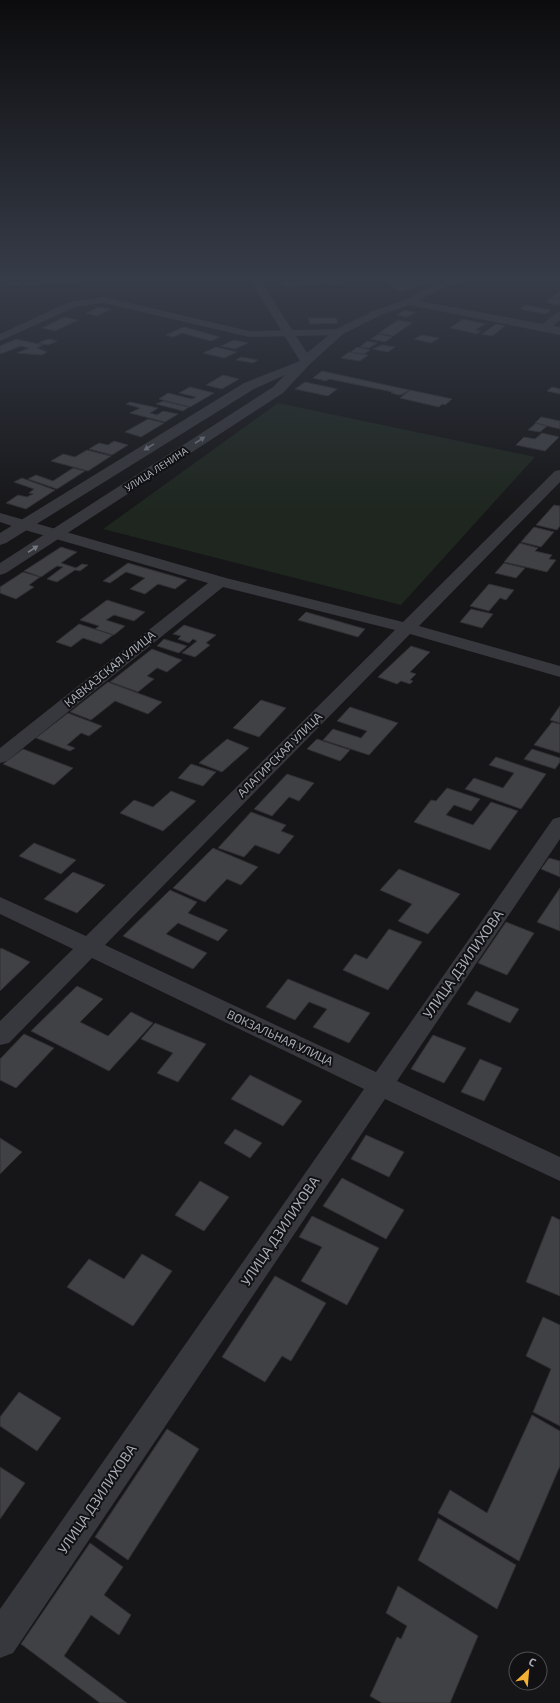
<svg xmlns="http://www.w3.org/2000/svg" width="560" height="1703" viewBox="0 0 560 1703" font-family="'Exo 2',sans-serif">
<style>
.green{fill:#1e261f}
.building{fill:#404145;stroke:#303034}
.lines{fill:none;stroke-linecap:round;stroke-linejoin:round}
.minor{fill:#37383d;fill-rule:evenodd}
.tertiary{fill:#37383d;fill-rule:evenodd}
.rail-casing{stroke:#4a4c52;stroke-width:2.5}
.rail{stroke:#111113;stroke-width:1.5;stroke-dasharray:5;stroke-linecap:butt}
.oneway{fill:#757881}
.labels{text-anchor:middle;stroke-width:4;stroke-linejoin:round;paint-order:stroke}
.far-street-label{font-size:10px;fill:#a8adb8;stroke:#111113}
.street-label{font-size:12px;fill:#a8adb8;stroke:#111113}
.near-street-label{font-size:14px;fill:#a8adb8;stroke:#111113}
</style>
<rect width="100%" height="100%" fill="#161618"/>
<!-- green -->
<polygon class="green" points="278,403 535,457 401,605 103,529"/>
<!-- building -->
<g class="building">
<polygon points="374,278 408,278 413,280 391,285"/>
<polygon points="421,278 451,278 429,284 416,279"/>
<polygon points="317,279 326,284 316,286 313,284 287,288 280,284"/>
<polygon points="329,279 334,282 343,280 348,283 332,286 322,281"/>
<polygon points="415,280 427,285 401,291 390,286"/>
<polygon points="560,291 560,299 551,298"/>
<polygon points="551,298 560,300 560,303 557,305 545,302"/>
<polygon points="525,305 551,310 546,314 520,309"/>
<polygon points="99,307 111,309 97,316 86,313"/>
<polygon points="405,310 415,313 407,317 397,315"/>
<polygon points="65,317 78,320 55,331 42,328"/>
<polygon points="308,318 336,318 338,323 310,324"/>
<polygon points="463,319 485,324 475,330 481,331 477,334 450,328"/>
<polygon points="398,320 412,323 393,336 379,333"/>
<polygon points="496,324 505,326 492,336 482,334"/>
<polygon points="184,327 220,337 211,341 182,333 173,337 166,335"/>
<polygon points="378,334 392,337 385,342 371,339"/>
<polygon points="422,335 439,338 431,343 414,339"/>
<polygon points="16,339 43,345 37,348 47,352 42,355 17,353 29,348 21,346 0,354 0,346"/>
<polygon points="48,339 57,341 48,345 38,343"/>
<polygon points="234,340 248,343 235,349 221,346"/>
<polygon points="367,341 377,343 369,348 360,347"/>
<polygon points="382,345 395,347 388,352 373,349"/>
<polygon points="216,347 237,352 224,358 203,353"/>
<polygon points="357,347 370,350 364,354 351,352"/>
<polygon points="349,352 368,355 360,361 341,358"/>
<polygon points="241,357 258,360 253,363 236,360"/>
<polygon points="322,371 409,390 403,394 399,395 391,393 393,392 329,379 326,381 313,378"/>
<polygon points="223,375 239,379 222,389 206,385"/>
<polygon points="305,382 337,389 328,396 295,389"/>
<polygon points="190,387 214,393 190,407 159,399 168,393 192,399 196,397 179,393"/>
<polygon points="552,387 560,389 560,394 547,391"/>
<polygon points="410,390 452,399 445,405 442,404 439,407 400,398"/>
<polygon points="163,401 189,407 183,411 156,404"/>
<polygon points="130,402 158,408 150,413 157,415 163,411 178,414 165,422 130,413 140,408 126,404"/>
<polygon points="541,417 560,421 560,429 535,423"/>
<polygon points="148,419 164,423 141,437 125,432"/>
<polygon points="536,423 547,426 540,432 528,430"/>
<polygon points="542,433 559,437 545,451 516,445 524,437 535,439"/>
<polygon points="114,441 128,445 112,455 89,449 99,443 108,445"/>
<polygon points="87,450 111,456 88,471 51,461 63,454 75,457"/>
<polygon points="73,468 85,471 57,489 28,479 36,475 53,481"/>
<polygon points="22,478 55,490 26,509 6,503 18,495 27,497 33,494 29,493 34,489 14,482"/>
<polygon points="554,505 560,506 560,526 557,530 536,525"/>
<polygon points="534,527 554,532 541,547 521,542"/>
<polygon points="520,543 538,548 535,551 552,555 549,559 556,560 547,572 504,562"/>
<polygon points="61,547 77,552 61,563 76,568 82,564 88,565 80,571 75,570 57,582 47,579 63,567 57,566 41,577 24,571"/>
<polygon points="128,563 187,580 175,589 158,584 145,594 130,589 145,578 126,572 110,583 103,581"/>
<polygon points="504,563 525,568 516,578 495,573"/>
<polygon points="23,572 40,577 29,585 34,587 16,599 0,593 0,587"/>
<polygon points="489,584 514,590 506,600 500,598 489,611 470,606"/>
<polygon points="107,600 145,612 134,621 114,615 106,620 125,626 114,635 95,629 99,626 80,620"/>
<polygon points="471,609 493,614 482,628 460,622"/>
<polygon points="306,612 365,629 358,637 298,620"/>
<polygon points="79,624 113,635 101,644 83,638 71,647 56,642"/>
<polygon points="184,625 216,635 206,643 210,645 195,657 182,653 197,641 193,639 189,643 178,639 181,636 173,634"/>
<polygon points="164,639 187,646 179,653 157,646"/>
<polygon points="411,646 430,652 410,672 416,674 410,680 413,681 410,684 401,681 397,684 378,677"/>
<polygon points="152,649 182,660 167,672 157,668 147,676 154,679 138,692 110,682"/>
<polygon points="108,682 162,702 148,714 115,701 91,720 70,712"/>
<polygon points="261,700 286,708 259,737 233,728"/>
<polygon points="560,706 560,723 550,720"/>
<polygon points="350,707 398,723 369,755 323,740 333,729 361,738 367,731 337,721"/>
<polygon points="68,713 102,726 89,736 81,733 67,745 75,748 70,751 36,738"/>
<polygon points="552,722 560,724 560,753 534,745"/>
<polygon points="227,739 249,748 222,772 199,763"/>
<polygon points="317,739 350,750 340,761 307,749"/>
<polygon points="23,749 73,768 54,785 3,764"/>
<polygon points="532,749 560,758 560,762 555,769 524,759"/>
<polygon points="496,757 546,774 521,809 465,789 474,778 503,788 514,773 489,765"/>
<polygon points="191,764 216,772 203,786 178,778"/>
<polygon points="287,774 314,783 299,801 289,797 272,816 254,809"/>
<polygon points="447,788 480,799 471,811 454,805 446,815 473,825 491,802 518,811 490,850 414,822 431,800 436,801"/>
<polygon points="171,791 196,801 163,831 120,813 134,800 153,807"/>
<polygon points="251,812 286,825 281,831 294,836 279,854 255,845 244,857 218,848"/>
<polygon points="34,843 76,860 61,874 19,856"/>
<polygon points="213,848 258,867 241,885 227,879 205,902 173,888"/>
<polygon points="549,858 560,861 560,877 541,869"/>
<polygon points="399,869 460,894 428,934 398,921 412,904 380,890"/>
<polygon points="73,872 105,885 77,913 44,899"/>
<polygon points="560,888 560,931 537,922"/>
<polygon points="170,890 197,902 188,913 228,930 218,941 178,923 166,934 207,953 193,969 123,936"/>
<polygon points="506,922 534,933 507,975 478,963"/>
<polygon points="389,929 422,942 388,990 343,970 355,954 367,959"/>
<polygon points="1,948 30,962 0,991 0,950"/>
<polygon points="288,979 370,1013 349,1043 313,1027 327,1009 309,1002 295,1020 266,1007"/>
<polygon points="77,986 103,999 80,1022 108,1036 131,1012 153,1023 109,1071 31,1031"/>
<polygon points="476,991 519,1009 510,1023 467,1004"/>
<polygon points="155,1023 206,1044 178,1082 157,1073 173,1053 141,1039"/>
<polygon points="24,1034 54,1048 16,1088 0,1080 0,1059"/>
<polygon points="433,1035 466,1048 444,1083 411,1069"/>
<polygon points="480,1059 502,1068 484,1101 461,1092"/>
<polygon points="250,1075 302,1101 283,1126 231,1099"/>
<polygon points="235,1129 262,1143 250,1158 224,1143"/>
<polygon points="366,1135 404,1152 389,1177 351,1159"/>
<polygon points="0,1138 22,1152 0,1174"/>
<polygon points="342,1178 404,1210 386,1239 323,1206"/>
<polygon points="200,1181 229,1197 204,1231 175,1215"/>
<polygon points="312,1216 379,1248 347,1305 301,1281 322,1247 299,1237"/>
<polygon points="552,1216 560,1220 560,1296 526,1282"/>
<polygon points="142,1254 172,1271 133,1326 67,1287 89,1259 124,1279"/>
<polygon points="275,1276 326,1303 291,1361 282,1356 265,1382 222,1357"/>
<polygon points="543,1317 560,1325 560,1426 533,1412 551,1369 526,1356"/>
<polygon points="19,1392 61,1418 37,1451 0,1426 0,1417"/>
<polygon points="532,1415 560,1431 560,1466 519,1561 438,1513 450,1490 487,1513"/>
<polygon points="167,1429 199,1449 128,1560 95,1537"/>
<polygon points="0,1467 25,1483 0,1519"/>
<polygon points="438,1518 516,1565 497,1609 418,1560"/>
<polygon points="90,1543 123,1567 104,1595 131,1615 119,1635 91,1615 64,1656 127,1703 100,1703 21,1644"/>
<polygon points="398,1586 478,1636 450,1703 382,1703 370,1696 397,1637 401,1639 407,1626 386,1613"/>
</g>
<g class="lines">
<!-- minor -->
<g class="minor">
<polygon points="458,278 473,278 472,280 442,288 412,304 404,304 403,302 434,284"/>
<polygon points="104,297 249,331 339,329 345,332 339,335 249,337 104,303 75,307 0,341 0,334 69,302"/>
<polygon points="560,312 560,320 548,330 540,330 538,328 540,326 556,313"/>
<polygon points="560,470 560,482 419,626 560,666 560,677 410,634 105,945 376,1072 553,819 560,817 560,839 397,1081 560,1157 560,1181 385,1099 13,1653 0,1658 0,1609 364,1089 92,958 9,1043 0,1045 0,1021 73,949 0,914 0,897 86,936 395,630 223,587 7,761 0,763 0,748 208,583 18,528 0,522 0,513 226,578 403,622 555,471"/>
</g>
<!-- tertiary -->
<polygon class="tertiary" points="249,278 259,278 307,353 335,330 373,311 408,299 560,327 560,335 409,305 381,315 343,334 310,364 283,393 6,573 0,575 0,563 273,387 285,375 254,389 6,543 0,545 0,533 244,383 300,361"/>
<!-- rail casing -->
<g class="rail-casing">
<polyline id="rail" points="0,286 100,278"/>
</g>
<!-- rail -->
<use href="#rail" class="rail"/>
</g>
<!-- one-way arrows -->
<defs><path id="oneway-solid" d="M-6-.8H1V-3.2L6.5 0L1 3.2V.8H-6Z"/></defs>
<g class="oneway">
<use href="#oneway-solid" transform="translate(200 440) rotate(-33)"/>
<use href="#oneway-solid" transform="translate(149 447) rotate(148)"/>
<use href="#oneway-solid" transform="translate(33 549) rotate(-33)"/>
</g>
<!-- sky -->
<linearGradient id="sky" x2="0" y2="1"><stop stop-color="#0c0c0d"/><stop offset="0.54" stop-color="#363c48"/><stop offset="1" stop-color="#363c48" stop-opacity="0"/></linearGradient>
<rect width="560" height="516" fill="url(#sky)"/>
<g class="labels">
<!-- far-street labels -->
<g class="far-street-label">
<text transform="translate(156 469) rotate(-33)" y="4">УЛИЦА ЛЕНИНА</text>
</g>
<!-- street labels -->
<g class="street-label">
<text transform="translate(110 669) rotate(-39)" y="4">КАВКАЗСКАЯ УЛИЦА</text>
<text transform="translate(280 755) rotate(-45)" y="4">АЛАГИРСКАЯ УЛИЦА</text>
<text transform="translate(280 1038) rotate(25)" y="4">ВОКЗАЛЬНАЯ УЛИЦА</text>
</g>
<!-- near-street labels -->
<g class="near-street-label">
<text transform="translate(463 964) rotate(-55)" y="5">УЛИЦА ДЗИЛИХОВА</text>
<text transform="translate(280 1231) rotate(-56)" y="5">УЛИЦА ДЗИЛИХОВА</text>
<text transform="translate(97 1499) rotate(-56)" y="5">УЛИЦА ДЗИЛИХОВА</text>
</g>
</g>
<!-- north arrow -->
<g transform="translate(528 1671) rotate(26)"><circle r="19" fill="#111113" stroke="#4d4f55"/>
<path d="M0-3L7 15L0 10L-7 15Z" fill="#f2b134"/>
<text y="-6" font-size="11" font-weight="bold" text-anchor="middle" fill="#a8adb8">С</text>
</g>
</svg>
